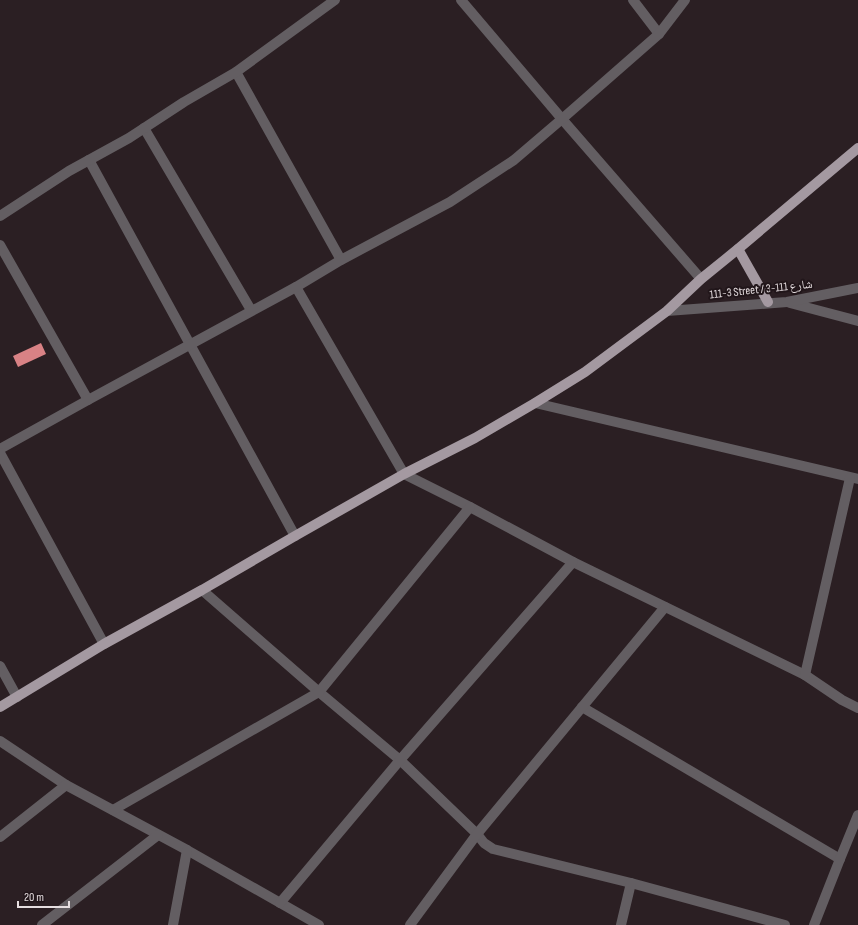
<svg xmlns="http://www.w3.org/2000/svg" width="858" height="925" viewBox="0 0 858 925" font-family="'Sofia Sans Condensed','Noto Naskh Arabic',sans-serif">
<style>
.building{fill:#d98285}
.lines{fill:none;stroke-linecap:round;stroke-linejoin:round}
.minor{stroke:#635e62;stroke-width:10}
.major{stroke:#a499a1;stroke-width:10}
.labels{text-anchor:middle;stroke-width:4;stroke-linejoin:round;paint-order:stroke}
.street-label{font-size:12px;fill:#e6dee0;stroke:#21161a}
</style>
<rect width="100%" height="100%" fill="#2b1f23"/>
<!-- building -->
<polygon class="building" points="41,343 46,354 18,367 13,356"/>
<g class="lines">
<!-- minor -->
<g class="minor">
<polyline points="461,0 562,119 701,279"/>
<polyline points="633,0 659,34"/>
<polyline points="236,72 341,260"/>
<polyline points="144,128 251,310"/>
<polyline points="89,160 295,536"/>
<polyline points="0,216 69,171 129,138 184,102 236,72 335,0"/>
<polyline points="0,245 88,400"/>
<polyline points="296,287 404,474 470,507 573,562 805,675 842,700 858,708"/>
<polyline points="790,303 858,321"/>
<polyline points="667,311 787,302 858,288"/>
<polyline points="535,403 858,479"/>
<polyline points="0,449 88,400 296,287 341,260 450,202 514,160 562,119 659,34 685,0"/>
<polyline points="0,453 104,644"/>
<polyline points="202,590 319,692 400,760 477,834 484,843 493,849 631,883 785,925"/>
<polyline points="0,666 17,697"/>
<polyline points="805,675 850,478"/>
<polyline points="582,707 840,859"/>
<polyline points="0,741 66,785 187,850 319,925"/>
<polyline points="113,810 319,692 470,507"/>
<polyline points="0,837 66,785"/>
<polyline points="280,903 400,760 573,562"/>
<polyline points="42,925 158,835"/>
<polyline points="173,925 187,850"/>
<polyline points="410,925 477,834 665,607"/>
<polyline points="621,925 631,883"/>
<polyline points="814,925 840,859 858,815"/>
</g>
<!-- major -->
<g class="major">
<polyline points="738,249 768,302"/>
<polyline points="0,707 104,644 202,590 295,536 404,474 475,438 535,403 585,372 667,311 701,279 738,249 858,148"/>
</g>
</g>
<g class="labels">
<!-- street labels -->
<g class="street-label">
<text transform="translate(761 289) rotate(-6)" y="4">111-3 Street / شارع 111-3</text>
</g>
</g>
<!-- scale -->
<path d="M18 901v6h51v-6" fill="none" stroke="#e6dee0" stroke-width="2"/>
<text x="24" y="901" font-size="12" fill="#e6dee0" stroke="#21161a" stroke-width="3" paint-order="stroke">20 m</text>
</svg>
